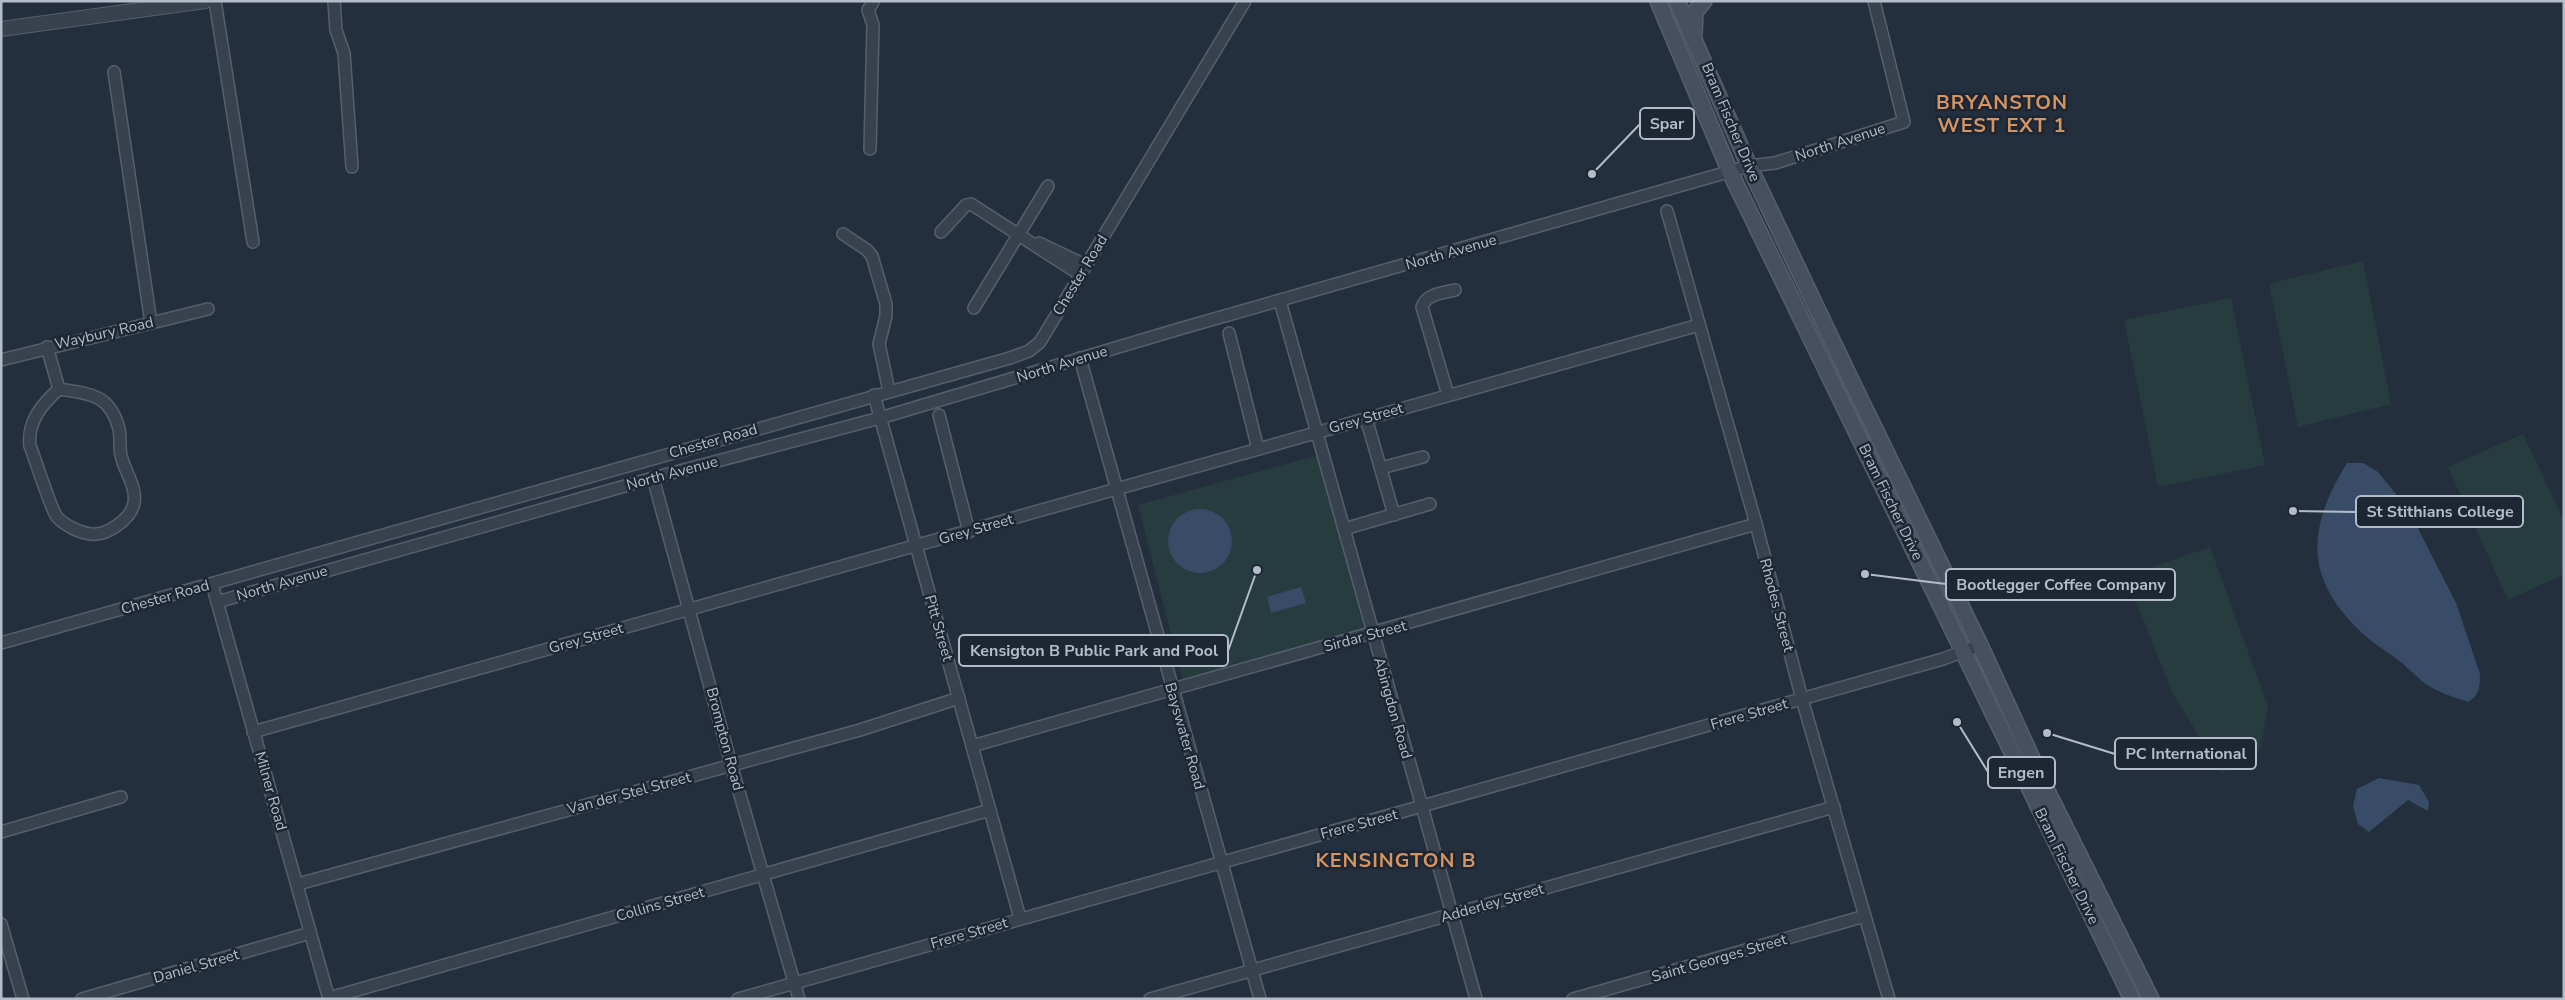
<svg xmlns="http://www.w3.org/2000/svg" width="2565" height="1000" viewBox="0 0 2565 1000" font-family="'Nunito Sans',sans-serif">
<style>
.green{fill:#263c3f}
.water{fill:#394c67}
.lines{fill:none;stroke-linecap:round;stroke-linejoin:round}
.minor-casing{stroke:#565f6c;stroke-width:14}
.tertiary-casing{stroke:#565f6c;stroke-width:16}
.secondary-casing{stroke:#565f6c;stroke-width:18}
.minor{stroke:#38414e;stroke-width:11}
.tertiary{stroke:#38414e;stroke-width:14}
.secondary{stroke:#465061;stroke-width:15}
.labels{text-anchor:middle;stroke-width:5;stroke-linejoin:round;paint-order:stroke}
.street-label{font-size:15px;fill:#b4bcc9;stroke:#1d2633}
.district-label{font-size:20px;font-weight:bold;letter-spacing:1px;fill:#d59563;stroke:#1d2633}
.leader{fill:none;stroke:#b4bcc9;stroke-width:2}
.callout-dot{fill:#b4bcc9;stroke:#1d2633;stroke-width:2}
.callout{fill:#1d2633;stroke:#b4bcc9;stroke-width:2}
.callout-label{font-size:16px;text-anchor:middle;font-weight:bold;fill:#b4bcc9}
</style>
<rect width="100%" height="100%" fill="#242f3e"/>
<!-- green -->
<g class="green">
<polygon points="2363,261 2391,404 2298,427 2269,284"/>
<polygon points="2231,298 2265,465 2158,487 2124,320"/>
<polygon points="2523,434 2564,521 2564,574 2508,600 2448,467"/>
<polygon points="1326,453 1378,635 1184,684 1138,505"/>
<polygon points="2210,547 2268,707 2260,750 2222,773 2173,694 2132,591 2150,568"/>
</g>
<!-- water -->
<g class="water">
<path d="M2347,463h16l15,9 30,37 48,94 24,71c0,13 -1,22 -12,28 -14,-5 -31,-10 -42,-18 -11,-8 -19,-18 -29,-25 -9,-7 -20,-13 -28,-20 -64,-56 -65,-106 -22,-176z"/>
<circle cx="1200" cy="541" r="32"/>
<polygon points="1301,587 1306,603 1271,613 1267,597"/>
<polygon points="2379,778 2419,785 2429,802 2428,811 2408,800 2369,832 2358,824 2353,806 2357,789"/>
</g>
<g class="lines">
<!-- minor casing -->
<g class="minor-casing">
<g id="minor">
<polyline points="215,1 253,242"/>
<polyline points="334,1 336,30 344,53 352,167"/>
<polyline points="114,72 151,323"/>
<polyline points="870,149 873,25 868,10 873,2"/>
<polyline points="1667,211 1756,524 1802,699 1889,999"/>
<polyline points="941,232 966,205 971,204 1079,274"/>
<polyline points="843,234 867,250 872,256 886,304 886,316 879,344 889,391"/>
<polyline points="1039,243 1085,265"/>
<polyline points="1280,301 1476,999"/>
<polyline points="974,308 1048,186"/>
<polyline points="1229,333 1258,449"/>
<path d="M47,347l12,42c31,5 51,5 60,40 2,9 0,18 2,26 3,16 16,31 13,48 -3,16 -27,33 -43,31 -11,-1 -27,-9 -34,-17 -6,-7 -22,-59 -27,-71 -3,-24 12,-42 29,-57"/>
<polyline points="1080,358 1260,999"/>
<polyline points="1,360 208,309"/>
<polyline points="874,395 1020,918"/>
<path d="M1448,395l-26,-88c4,-13 21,-14 33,-17"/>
<polyline points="939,415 969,532"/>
<polyline points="1366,418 1394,515"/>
<polyline points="1381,468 1423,457"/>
<polyline points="653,478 731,764 799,999"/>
<polyline points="1344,529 1430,504"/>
<polyline points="212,584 329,999"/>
<polyline points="217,602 653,478 880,418 1179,329 1749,166 1775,163 1904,122 1874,1"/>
<polyline points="1,643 1010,358 1029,351 1040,342 1245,1"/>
<polyline points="253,732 1699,325"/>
<polyline points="972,746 1756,524"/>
<polyline points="1,832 121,797"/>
<polyline points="298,884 860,730 959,698"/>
<polyline points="1,924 23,999"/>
<polyline points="329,998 990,810"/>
<polyline points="82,999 310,933"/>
<polyline points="738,999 1943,659 1980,645"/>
<polyline points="1150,999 1834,807"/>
<polyline points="1573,999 1865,916"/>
</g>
</g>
<!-- tertiary casing -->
<g class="tertiary-casing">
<polyline id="tertiary" points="1,29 205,1"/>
</g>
<!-- secondary casing -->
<g class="secondary-casing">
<g id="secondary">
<polyline points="1658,1 1730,172 2132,999"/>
<polyline points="1677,1 1749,166 1849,376 1980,645 2046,789 2151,999"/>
<polyline points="1694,34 1695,12 1704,1"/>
</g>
</g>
<!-- minor -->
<use href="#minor" class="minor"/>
<!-- tertiary -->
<use href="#tertiary" class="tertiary"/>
<!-- secondary -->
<use href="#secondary" class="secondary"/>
</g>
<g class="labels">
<!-- street labels -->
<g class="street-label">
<text transform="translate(1731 122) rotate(67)" y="5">Bram Fischer Drive</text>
<text transform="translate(1840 142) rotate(-18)" y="5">North Avenue</text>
<text transform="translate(1451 252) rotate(-16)" y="5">North Avenue</text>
<text transform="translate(1080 275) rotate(-59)" y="5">Chester Road</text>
<text transform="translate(104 333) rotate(-13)" y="5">Waybury Road</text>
<text transform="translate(1062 364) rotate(-17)" y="5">North Avenue</text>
<text transform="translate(1366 418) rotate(-16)" y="5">Grey Street</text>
<text transform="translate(713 441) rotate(-16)" y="5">Chester Road</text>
<text transform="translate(672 473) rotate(-15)" y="5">North Avenue</text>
<text transform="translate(1891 502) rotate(64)" y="5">Bram Fischer Drive</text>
<text transform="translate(976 529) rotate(-16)" y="5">Grey Street</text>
<text transform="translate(282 583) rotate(-16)" y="5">North Avenue</text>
<text transform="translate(165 597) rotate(-16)" y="5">Chester Road</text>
<text transform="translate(1777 605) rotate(75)" y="5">Rhodes Street</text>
<text transform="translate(939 628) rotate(74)" y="5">Pitt Street</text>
<text transform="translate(1365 636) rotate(-15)" y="5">Sirdar Street</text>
<text transform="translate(586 638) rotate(-16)" y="5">Grey Street</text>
<text transform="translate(1393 708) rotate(74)" y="5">Abingdon Road</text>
<text transform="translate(1749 714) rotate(-16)" y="5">Frere Street</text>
<text transform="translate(1185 736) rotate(74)" y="5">Bayswater Road</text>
<text transform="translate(725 739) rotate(75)" y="5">Brompton Road</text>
<text transform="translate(271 791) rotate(74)" y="5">Milner Road</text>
<text transform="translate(629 793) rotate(-15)" y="5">Van der Stel Street</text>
<text transform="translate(1359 824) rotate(-15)" y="5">Frere Street</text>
<text transform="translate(2067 866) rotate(64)" y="5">Bram Fischer Drive</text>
<text transform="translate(1492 903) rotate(-16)" y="5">Adderley Street</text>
<text transform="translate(660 904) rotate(-16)" y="5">Collins Street</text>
<text transform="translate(969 933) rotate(-16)" y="5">Frere Street</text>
<text transform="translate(1719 958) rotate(-16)" y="5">Saint Georges Street</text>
<text transform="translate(196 966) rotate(-16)" y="5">Daniel Street</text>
</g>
<!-- district labels -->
<g class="district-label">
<text x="2002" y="109">BRYANSTON<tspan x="2002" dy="23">WEST EXT 1</tspan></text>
<text x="1396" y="867">KENSINGTON B</text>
</g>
</g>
<!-- callouts -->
<path class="leader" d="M1592 174L1640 124M2293 511L2356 512M1865 574L1946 584M1257 570L1228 651M2047 733L2115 754M1957 722L1988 772"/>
<g class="callout-dot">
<circle cx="1592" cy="174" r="5"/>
<circle cx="2293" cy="511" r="5"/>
<circle cx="1865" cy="574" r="5"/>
<circle cx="1257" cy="570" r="5"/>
<circle cx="2047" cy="733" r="5"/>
<circle cx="1957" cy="722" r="5"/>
</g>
<g class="callout">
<rect x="1640" y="108" width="54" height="31" rx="5"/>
<rect x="2356" y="496" width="167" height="31" rx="5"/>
<rect x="1946" y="569" width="229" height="31" rx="5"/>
<rect x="959" y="635" width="269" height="31" rx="5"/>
<rect x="2115" y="738" width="141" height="31" rx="5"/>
<rect x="1988" y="757" width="67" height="31" rx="5"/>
</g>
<g class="callout-label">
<text x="1667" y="129">Spar</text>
<text x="2440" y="517">St Stithians College</text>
<text x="2061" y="590">Bootlegger Coffee Company</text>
<text x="1094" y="656">Kensigton B Public Park and Pool</text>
<text x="2186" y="759">PC International</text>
<text x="2021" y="778">Engen</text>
</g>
<!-- border -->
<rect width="2565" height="1000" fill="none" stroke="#b4bcc9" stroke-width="5"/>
</svg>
